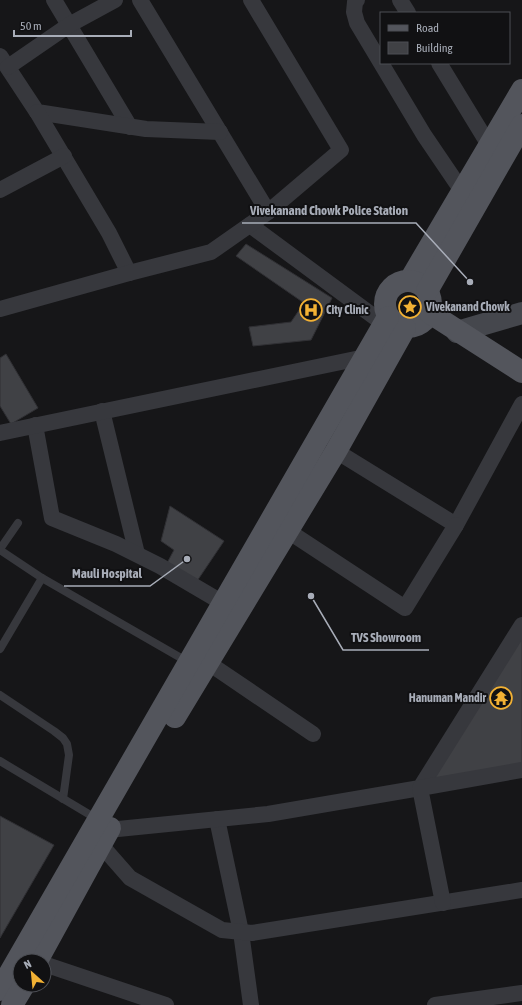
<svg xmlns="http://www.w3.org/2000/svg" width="522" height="1005" viewBox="0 0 522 1005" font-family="'Asap Condensed',sans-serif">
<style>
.building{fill:#404145;stroke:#303034}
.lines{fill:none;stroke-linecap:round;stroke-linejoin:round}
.service{stroke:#37383d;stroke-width:8}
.minor{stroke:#37383d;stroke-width:16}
.secondary{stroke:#45474d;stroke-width:22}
.primary{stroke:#53555c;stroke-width:22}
.labels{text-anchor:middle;stroke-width:4;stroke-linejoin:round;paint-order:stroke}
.poi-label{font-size:12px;font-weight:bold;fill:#a8adb8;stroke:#111113;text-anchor:start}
.leader{fill:none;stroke:#a8adb8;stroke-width:1.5}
.callout-dot{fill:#a8adb8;stroke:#111113;stroke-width:1.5}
.callout-label{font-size:13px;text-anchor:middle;font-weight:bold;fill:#a8adb8;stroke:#111113;stroke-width:4;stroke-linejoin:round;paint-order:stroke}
</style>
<rect width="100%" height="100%" fill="#161618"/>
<!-- building -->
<g class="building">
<polygon points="246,244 332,298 311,340 253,346 249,327 291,322 304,303 236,256"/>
<polygon points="6,354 38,408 11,424 0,406 0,358"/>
<polygon points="170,506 224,541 195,584 166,565 174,550 161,541"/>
<polygon points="522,631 522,765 425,785"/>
<polygon points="0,816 54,845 0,938"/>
</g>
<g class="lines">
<!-- service -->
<g class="service">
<polyline points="0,549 18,523"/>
<polyline points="0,550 42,578 188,662"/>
<polyline points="0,649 42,578"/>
<polyline points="0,695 54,731 63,738 67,744 69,755 63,799"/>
<polyline points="0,761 97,819"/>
</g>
<!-- minor -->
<g class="minor">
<polyline points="54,0 130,127"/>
<polyline points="140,0 268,212 341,150 251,0"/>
<polyline points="357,0 355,2 354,12 357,23 424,135 462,191"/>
<polyline points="400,0 408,13"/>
<polyline points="0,56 37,112 146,129 220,132"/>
<polyline points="439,63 489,145"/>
<polyline points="8,67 69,25 115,0"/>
<polyline points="37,112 109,233 129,273"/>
<polyline points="0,190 64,156"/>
<polyline points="250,225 384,324"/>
<polyline points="0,309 129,273 211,252 268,212"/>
<polyline points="102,411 137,554"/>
<polyline points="35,425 52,518 116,544 160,566 223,603"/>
<polyline points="0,433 365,357"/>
<polyline points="336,451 456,525 522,404"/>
<polyline points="288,531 405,608 456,525"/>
<polyline points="207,662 313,734"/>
<polyline points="217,819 241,932 251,1005"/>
<polyline points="108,830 268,814 420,788 522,625"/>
<polyline points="101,845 130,878 222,930 252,933 522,890"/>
<polyline points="443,903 420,788 522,770"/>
<polyline points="44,964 166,1005"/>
<polyline points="435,1005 522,993"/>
</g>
<!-- secondary -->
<polyline class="secondary" points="457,332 522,313"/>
<!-- primary -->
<g class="primary">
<polyline points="410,280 522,90"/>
<circle cx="408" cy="304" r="23"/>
<polyline points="427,291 522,125"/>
<polyline points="430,313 522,372"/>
<polyline points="175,717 336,451 405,328"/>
<polyline points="37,961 110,828"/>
<polyline points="0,990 388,317"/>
<polyline points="12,1005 24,985"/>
</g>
</g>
<!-- icons -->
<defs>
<g id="sight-ring" transform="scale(1.15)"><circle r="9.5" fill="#111113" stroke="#f2b134" stroke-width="1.5"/><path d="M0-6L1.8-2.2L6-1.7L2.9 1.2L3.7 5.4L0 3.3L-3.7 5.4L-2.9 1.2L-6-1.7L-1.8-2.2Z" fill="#f2b134"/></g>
<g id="hospital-ring" transform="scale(1.15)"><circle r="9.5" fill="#111113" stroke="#f2b134" stroke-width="1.5"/><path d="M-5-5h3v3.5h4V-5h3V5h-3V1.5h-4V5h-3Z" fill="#f2b134"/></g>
<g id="temple-ring" transform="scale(1.15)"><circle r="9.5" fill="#111113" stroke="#f2b134" stroke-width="1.5"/><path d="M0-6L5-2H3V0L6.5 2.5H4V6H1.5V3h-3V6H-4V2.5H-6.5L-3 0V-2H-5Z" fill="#f2b134"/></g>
</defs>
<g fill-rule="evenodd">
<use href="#sight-ring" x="410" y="307"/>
<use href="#hospital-ring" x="311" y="310"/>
<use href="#temple-ring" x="501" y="698"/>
</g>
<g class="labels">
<!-- poi labels -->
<g class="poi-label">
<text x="426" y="311">Vivekanand Chowk</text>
<text x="326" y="314">City Clinic</text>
<text x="486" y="702" text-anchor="end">Hanuman Mandir</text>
</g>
</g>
<!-- callouts -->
<path class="leader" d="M470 282L416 223H242M187 559L150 586H64M311 596L343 650H429"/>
<g class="callout-dot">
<circle cx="470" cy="282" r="4"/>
<circle cx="187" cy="559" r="4"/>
<circle cx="311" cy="596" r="4"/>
</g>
<g class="callout-label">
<text x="329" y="215">Vivekanand Chowk Police Station</text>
<text x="107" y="578">Mauli Hospital</text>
<text x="386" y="642">TVS Showroom</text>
</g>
<!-- legend -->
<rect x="380" y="12" width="130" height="52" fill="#111113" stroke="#4d4f55"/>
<rect x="388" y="25" width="20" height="6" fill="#53555c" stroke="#4d4f55"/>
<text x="416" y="32" font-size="12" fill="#a8adb8">Road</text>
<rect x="388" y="42" width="20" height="12" fill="#404145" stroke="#4d4f55"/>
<text x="416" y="52" font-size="12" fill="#a8adb8">Building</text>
<!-- north arrow -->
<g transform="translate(32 973) rotate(333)"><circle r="19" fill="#111113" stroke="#4d4f55"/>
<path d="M0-3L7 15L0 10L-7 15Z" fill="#f2b134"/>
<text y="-6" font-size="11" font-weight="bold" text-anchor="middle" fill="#a8adb8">N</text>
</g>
<!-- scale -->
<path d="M14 30v6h117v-6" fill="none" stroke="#a8adb8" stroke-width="2"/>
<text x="20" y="30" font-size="12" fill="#a8adb8" stroke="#111113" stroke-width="3" paint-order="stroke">50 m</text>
</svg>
